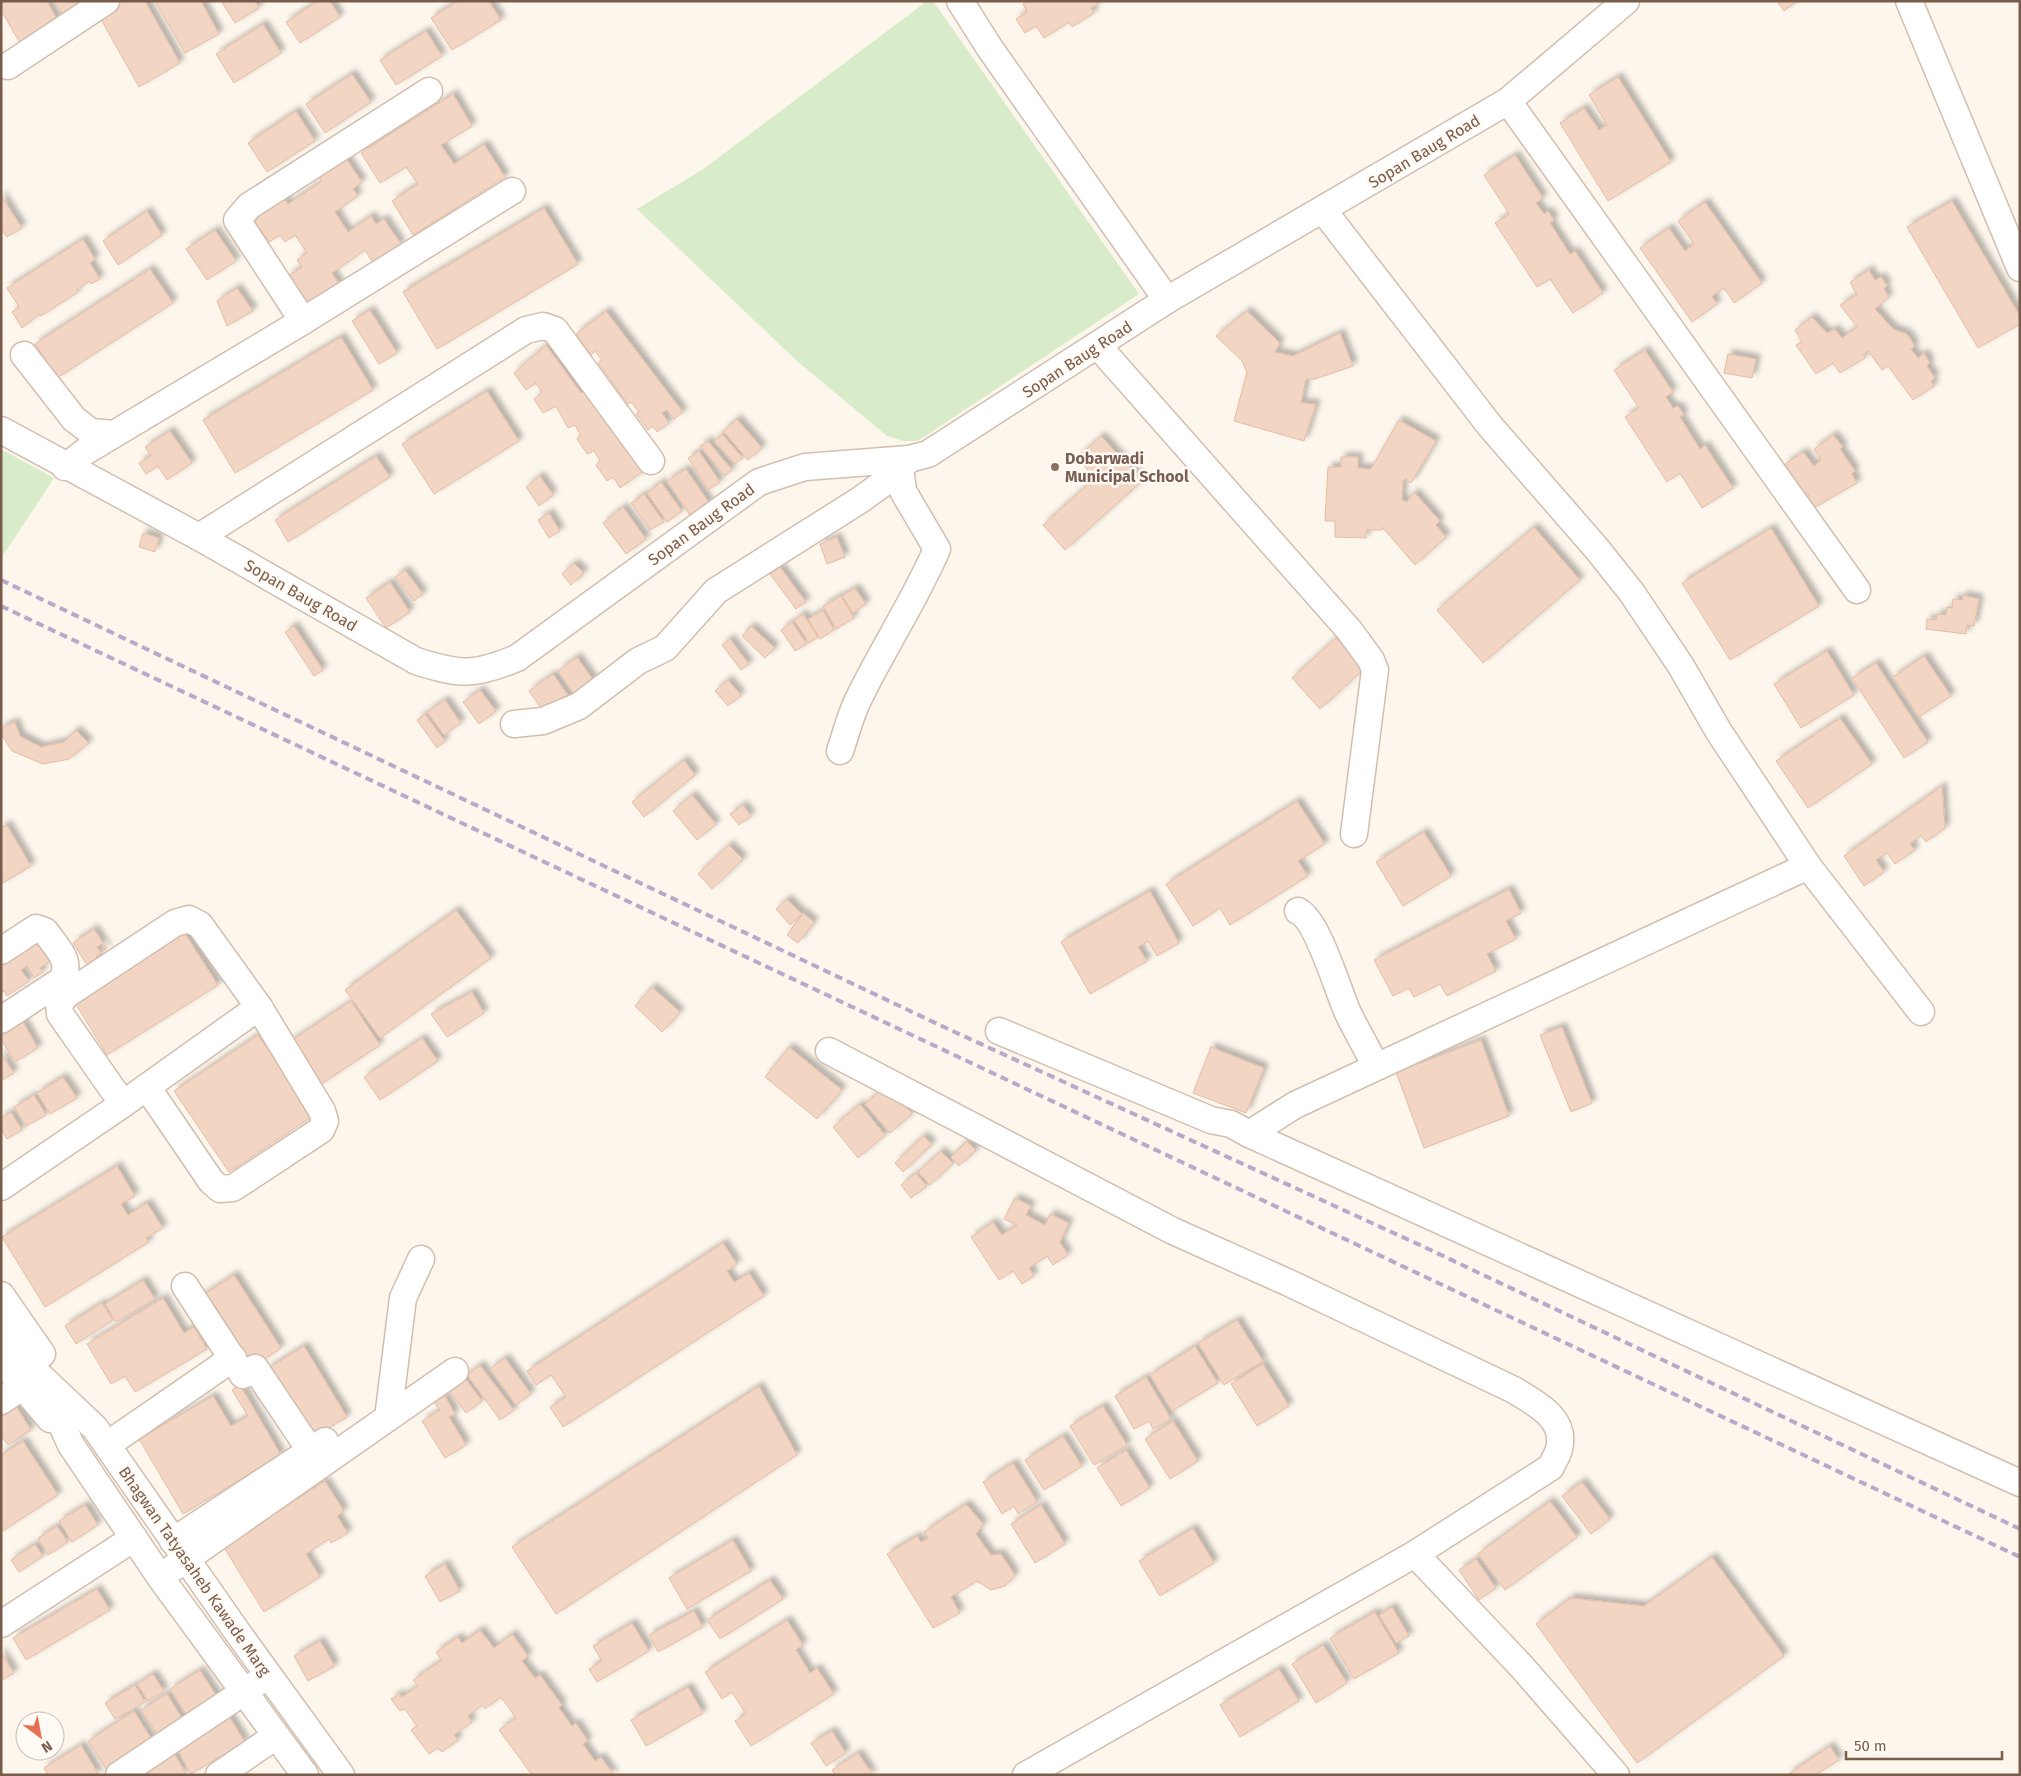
<svg xmlns="http://www.w3.org/2000/svg" width="2021" height="1776" viewBox="0 0 2021 1776" font-family="'Fira Sans',sans-serif">
<style>
.green{fill:#d8ecc9}
.building{fill:#f3d5c3;stroke:#e6bba3;filter:url(#shadow)}
.lines{fill:none;stroke-linecap:round;stroke-linejoin:round}
.minor-casing{stroke:#d1beb0;stroke-width:29}
.minor{stroke:#fff;stroke-width:26}
.rail{stroke:#b9a8c9;stroke-width:4;stroke-dasharray:8 5;stroke-linecap:butt}
.education-dot{fill:#8d6e63;stroke:#fffaf3;stroke-width:2}
.labels{text-anchor:middle;stroke-width:5;stroke-linejoin:round;paint-order:stroke}
.street-label{font-size:16px;fill:#7a5c4d;stroke:#fffaf3}
.education-label{font-size:16px;font-weight:bold;fill:#785e54;stroke:#fffaf3;text-anchor:start}
</style>
<defs>
<filter id="shadow"><feDropShadow dx="4.5" dy="-4.5" stdDeviation="2.5" flood-color="#0004"/></filter>
</defs>
<rect width="100%" height="100%" fill="#fdf6ec"/>
<!-- green -->
<g class="green">
<polygon points="927,1 933,1 1139,294 918,441 903,441 887,436 798,362 637,209 702,170"/>
<polygon points="1,449 54,478 2,557 1,557"/>
</g>
<!-- building -->
<g class="building">
<polygon points="1,1 47,1 59,23 21,45 1,10"/>
<polygon points="54,1 95,1 68,22"/>
<polygon points="121,1 145,1 180,63 139,87 98,14"/>
<polygon points="155,1 201,1 219,34 185,53"/>
<polygon points="221,1 255,1 259,8 235,23"/>
<polygon points="318,1 330,1 340,17 300,43 286,22"/>
<polygon points="458,1 489,1 501,20 452,50 431,18"/>
<polygon points="1027,1 1102,1 1091,8 1094,13 1072,27 1069,22 1044,38 1036,26 1025,33 1016,19 1027,12 1023,4"/>
<polygon points="1777,1 1797,1 1784,11"/>
<polygon points="263,24 281,53 234,83 216,54"/>
<polygon points="426,31 442,56 396,85 380,60"/>
<polygon points="352,74 371,102 325,133 306,104"/>
<polygon points="1618,77 1671,162 1608,201 1560,123 1584,108 1599,130 1607,125 1589,95"/>
<polygon points="453,94 472,126 441,145 454,164 484,144 505,177 413,235 392,201 418,184 406,167 380,183 361,153"/>
<polygon points="296,111 315,141 267,172 248,143"/>
<polygon points="1515,155 1543,198 1536,203 1544,214 1548,211 1554,220 1550,223 1570,254 1575,251 1603,293 1573,313 1550,279 1537,287 1495,223 1509,214 1484,175"/>
<polygon points="345,157 362,182 353,189 358,196 335,212 348,232 371,216 376,224 384,219 401,244 373,263 365,250 332,273 340,285 308,306 288,276 302,267 297,260 307,253 295,235 285,242 280,235 269,242 253,219 284,198 288,204 322,181 318,176"/>
<polygon points="1,195 22,228 7,237 1,229"/>
<polygon points="1952,201 2020,316 2020,324 1978,348 1907,227"/>
<polygon points="1705,202 1762,283 1734,303 1724,288 1712,296 1717,304 1692,322 1640,248 1669,228 1685,251 1694,244 1678,221"/>
<polygon points="544,208 578,264 437,349 403,292"/>
<polygon points="147,211 162,235 118,265 103,241"/>
<polygon points="215,230 236,261 207,280 186,249"/>
<polygon points="83,239 95,259 90,263 100,279 91,284 89,281 76,290 78,292 41,316 39,314 22,328 12,312 19,307 7,288"/>
<polygon points="150,269 173,303 57,378 35,344"/>
<polygon points="1869,270 1875,280 1881,277 1887,285 1884,289 1889,297 1875,309 1893,329 1907,334 1915,346 1911,349 1918,358 1924,353 1930,363 1927,366 1935,378 1931,381 1934,386 1913,400 1888,366 1882,370 1868,351 1863,355 1865,358 1840,373 1833,363 1816,374 1796,345 1802,342 1795,330 1812,317 1827,333 1835,329 1842,338 1857,327 1840,305 1857,295 1850,282"/>
<polygon points="237,288 253,311 227,326 217,301"/>
<polygon points="370,310 397,353 379,364 352,321"/>
<polygon points="606,311 683,412 674,419 667,410 662,413 669,423 657,432 653,426 648,430 636,414 639,412 631,402 628,404 598,363 602,360 595,351 591,355 576,334"/>
<polygon points="1247,311 1280,343 1275,352 1293,356 1340,333 1353,366 1315,379 1306,379 1301,403 1316,404 1304,441 1234,421 1247,372 1242,361 1216,336"/>
<polygon points="341,337 373,390 235,473 203,420"/>
<polygon points="546,345 581,393 585,390 645,470 620,488 613,477 607,481 596,465 600,461 594,451 587,454 577,439 580,434 575,425 568,428 556,406 543,413 534,399 542,392 536,383 526,390 514,373"/>
<polygon points="1645,350 1673,392 1666,397 1673,408 1678,406 1684,415 1680,417 1700,449 1705,445 1733,488 1702,508 1680,473 1667,482 1625,417 1639,408 1614,370"/>
<polygon points="1728,354 1756,359 1752,378 1724,373"/>
<polygon points="487,391 519,441 434,494 402,444"/>
<polygon points="737,419 762,448 748,460 723,431"/>
<polygon points="1399,420 1436,441 1411,483 1405,479 1403,482 1402,500 1407,502 1414,492 1440,521 1436,525 1446,537 1415,565 1382,527 1382,530 1366,530 1366,538 1335,537 1335,521 1325,521 1328,467 1341,467 1341,457 1358,457 1358,468 1371,469"/>
<polygon points="170,431 192,463 167,480 158,466 146,474 139,463 151,456 145,447"/>
<polygon points="722,434 743,458 735,464 714,441"/>
<polygon points="1833,435 1843,447 1840,449 1855,471 1852,474 1857,483 1810,510 1803,502 1810,498 1807,493 1800,497 1789,482 1794,478 1785,464 1803,452 1814,466 1821,460 1814,449"/>
<polygon points="1101,436 1142,481 1065,550 1043,525 1095,478 1077,458"/>
<polygon points="708,441 732,470 725,476 700,446"/>
<polygon points="699,451 720,482 708,490 688,458"/>
<polygon points="376,456 390,477 288,542 275,520"/>
<polygon points="686,469 710,504 691,517 667,481"/>
<polygon points="540,476 553,495 539,506 526,487"/>
<polygon points="661,482 682,511 667,522 647,493"/>
<polygon points="644,494 664,522 650,530 631,503"/>
<polygon points="623,507 646,539 626,554 603,523"/>
<polygon points="549,513 560,531 549,538 538,520"/>
<polygon points="1534,527 1580,580 1483,663 1437,610"/>
<polygon points="1771,528 1819,606 1730,660 1682,583"/>
<polygon points="143,533 159,538 155,552 139,547"/>
<polygon points="837,537 845,557 827,564 820,544"/>
<polygon points="574,563 584,573 571,585 562,574"/>
<polygon points="780,567 806,602 796,609 770,574"/>
<polygon points="405,570 423,594 414,601 395,577"/>
<polygon points="390,582 410,612 386,628 366,598"/>
<polygon points="855,588 866,604 853,613 842,596"/>
<polygon points="1962,595 1979,599 1974,626 1967,625 1966,634 1926,629 1927,619 1936,620 1937,614 1946,615 1947,607 1952,608 1953,599 1963,600"/>
<polygon points="841,596 854,618 836,629 823,606"/>
<polygon points="823,610 834,630 820,639 808,619"/>
<polygon points="803,614 818,637 809,643 794,620"/>
<polygon points="792,622 807,644 795,651 781,630"/>
<polygon points="294,626 323,670 314,676 285,632"/>
<polygon points="751,626 775,648 765,658 742,636"/>
<polygon points="1336,638 1364,669 1320,709 1292,678"/>
<polygon points="730,639 749,664 741,670 722,645"/>
<polygon points="1827,651 1854,695 1801,728 1774,684"/>
<polygon points="1924,656 1951,696 1919,717 1893,677"/>
<polygon points="577,657 596,684 576,697 558,671"/>
<polygon points="1876,663 1928,742 1904,758 1852,678"/>
<polygon points="553,674 573,702 548,718 529,691"/>
<polygon points="728,680 741,695 728,706 715,691"/>
<polygon points="480,690 496,711 479,724 463,702"/>
<polygon points="445,700 461,723 444,735 427,712"/>
<polygon points="425,714 445,741 437,748 417,720"/>
<polygon points="1840,718 1872,764 1808,808 1776,761"/>
<polygon points="15,722 20,736 41,747 64,742 76,730 89,743 69,759 43,764 12,751 1,734 1,728"/>
<polygon points="684,760 695,775 644,817 632,802"/>
<polygon points="1942,786 1945,828 1926,842 1921,835 1910,844 1915,850 1895,864 1887,853 1876,860 1884,872 1864,886 1844,856"/>
<polygon points="692,795 716,824 697,840 673,811"/>
<polygon points="1297,801 1325,844 1298,861 1308,876 1230,925 1220,908 1193,926 1166,884"/>
<polygon points="743,805 751,816 739,825 730,814"/>
<polygon points="7,825 31,866 1,884 1,828"/>
<polygon points="1424,832 1451,876 1403,906 1376,862"/>
<polygon points="729,845 743,859 712,889 698,874"/>
<polygon points="1509,889 1521,913 1506,921 1516,939 1487,954 1496,971 1447,996 1440,984 1414,997 1409,988 1393,996 1374,960"/>
<polygon points="1150,891 1179,943 1157,956 1148,941 1138,947 1147,961 1090,994 1061,942"/>
<polygon points="787,899 802,914 790,925 776,909"/>
<polygon points="456,910 491,958 380,1038 345,990"/>
<polygon points="803,913 814,922 798,943 787,935"/>
<polygon points="94,929 107,949 105,950 102,944 97,947 101,953 96,957 99,961 89,968 73,943"/>
<polygon points="184,932 218,985 107,1055 74,1001"/>
<polygon points="39,935 54,958 40,968 43,972 34,978 27,966 21,970 29,981 7,996 4,991 1,993 1,960"/>
<polygon points="652,987 680,1012 662,1032 635,1006"/>
<polygon points="472,992 484,1013 447,1037 431,1014"/>
<polygon points="351,1001 380,1045 317,1087 288,1043"/>
<polygon points="23,1022 38,1048 15,1062 1,1039 1,1035"/>
<polygon points="1562,1027 1592,1103 1571,1112 1540,1035"/>
<polygon points="258,1035 313,1116 229,1172 174,1091"/>
<polygon points="422,1038 438,1061 380,1100 364,1077"/>
<polygon points="1481,1040 1509,1116 1424,1148 1396,1072"/>
<polygon points="789,1047 842,1090 817,1119 765,1077"/>
<polygon points="1211,1047 1264,1068 1246,1113 1193,1093"/>
<polygon points="1,1053 14,1073 1,1081"/>
<polygon points="63,1077 77,1098 50,1114 37,1093"/>
<polygon points="887,1085 912,1114 890,1133 865,1104"/>
<polygon points="34,1095 46,1115 26,1126 14,1107"/>
<polygon points="860,1104 885,1135 858,1158 833,1127"/>
<polygon points="11,1112 22,1130 7,1139 1,1129 1,1118"/>
<polygon points="923,1136 932,1144 903,1172 895,1163"/>
<polygon points="967,1141 976,1150 959,1166 951,1157"/>
<polygon points="941,1151 953,1163 930,1185 918,1172"/>
<polygon points="117,1166 135,1196 121,1204 128,1215 147,1203 163,1228 146,1238 149,1242 45,1307 2,1237"/>
<polygon points="916,1173 927,1186 911,1198 901,1185"/>
<polygon points="1015,1198 1031,1206 1026,1215 1045,1225 1050,1214 1069,1223 1060,1242 1068,1255 1053,1265 1047,1256 1029,1268 1034,1276 1022,1284 1013,1271 999,1280 971,1237 993,1222 1002,1235 1017,1225 1004,1219"/>
<polygon points="723,1243 737,1264 727,1271 734,1282 749,1273 764,1296 563,1427 550,1407 566,1397 551,1375 536,1385 527,1371"/>
<polygon points="234,1275 281,1348 247,1371 200,1297"/>
<polygon points="143,1280 155,1299 116,1322 105,1304"/>
<polygon points="163,1298 184,1333 194,1327 207,1349 135,1392 125,1376 111,1384 87,1344"/>
<polygon points="102,1303 113,1320 76,1344 65,1326"/>
<polygon points="1237,1320 1263,1361 1224,1385 1198,1343"/>
<polygon points="304,1346 347,1417 310,1439 267,1369"/>
<polygon points="1195,1346 1218,1383 1172,1411 1150,1375"/>
<polygon points="505,1358 531,1394 516,1405 490,1369"/>
<polygon points="1263,1364 1289,1406 1257,1426 1231,1384"/>
<polygon points="480,1365 514,1410 500,1420 467,1375"/>
<polygon points="463,1375 482,1401 466,1413 447,1388"/>
<polygon points="1146,1377 1171,1419 1153,1429 1149,1421 1134,1429 1115,1396"/>
<polygon points="240,1385 281,1455 183,1514 139,1439 213,1396 231,1426 248,1416 232,1390"/>
<polygon points="759,1386 797,1455 556,1614 512,1547"/>
<polygon points="445,1396 455,1414 449,1417 466,1445 445,1458 422,1421 440,1410 434,1402"/>
<polygon points="11,1398 31,1430 8,1445 1,1435 1,1404"/>
<polygon points="1103,1406 1127,1445 1094,1465 1070,1426"/>
<polygon points="1173,1421 1198,1461 1170,1479 1145,1439"/>
<polygon points="1063,1436 1082,1466 1044,1490 1025,1460"/>
<polygon points="23,1441 58,1495 1,1532 1,1455"/>
<polygon points="1126,1450 1150,1488 1121,1506 1097,1468"/>
<polygon points="1013,1463 1037,1502 1018,1514 1014,1506 1002,1514 983,1482"/>
<polygon points="325,1481 344,1511 337,1516 348,1533 331,1543 329,1539 306,1554 320,1577 264,1612 223,1546"/>
<polygon points="1582,1482 1610,1519 1591,1534 1562,1496"/>
<polygon points="1550,1501 1577,1537 1505,1590 1478,1554"/>
<polygon points="966,1504 983,1524 976,1534 991,1555 1001,1554 1015,1575 1005,1586 991,1590 977,1581 951,1597 960,1613 933,1628 887,1554 917,1536 921,1542 928,1538 924,1532"/>
<polygon points="85,1505 98,1525 72,1542 59,1521"/>
<polygon points="1041,1505 1065,1544 1035,1563 1011,1524"/>
<polygon points="57,1526 68,1542 48,1555 38,1538"/>
<polygon points="1193,1528 1214,1563 1160,1596 1139,1561"/>
<polygon points="733,1540 751,1571 687,1609 669,1578"/>
<polygon points="35,1544 43,1556 19,1572 11,1560"/>
<polygon points="1712,1557 1784,1656 1637,1763 1536,1624 1571,1598 1644,1606"/>
<polygon points="1476,1559 1496,1588 1479,1600 1459,1570"/>
<polygon points="445,1564 460,1591 440,1602 425,1576"/>
<polygon points="770,1580 783,1599 720,1639 707,1620"/>
<polygon points="97,1589 110,1610 26,1660 13,1638"/>
<polygon points="1392,1607 1409,1636 1396,1643 1379,1615"/>
<polygon points="694,1611 703,1627 658,1652 649,1635"/>
<polygon points="1375,1612 1399,1653 1354,1679 1330,1638"/>
<polygon points="787,1620 803,1645 796,1650 810,1673 817,1668 834,1694 751,1746 735,1721 746,1714 732,1692 722,1699 705,1672"/>
<polygon points="632,1623 649,1651 597,1682 589,1669 602,1661 593,1646"/>
<polygon points="480,1630 494,1648 512,1634 528,1656 522,1661 535,1678 540,1675 562,1705 559,1708 572,1726 576,1723 588,1741 583,1744 595,1761 601,1757 614,1775 532,1775 499,1730 516,1718 501,1697 485,1709 482,1705 468,1716 472,1722 454,1735 458,1740 442,1752 438,1748 429,1754 411,1730 417,1726 405,1709 400,1711 391,1699 400,1694 402,1697 418,1686 413,1680 442,1660 436,1652 458,1637 462,1643"/>
<polygon points="320,1641 335,1666 308,1681 294,1656"/>
<polygon points="1323,1645 1347,1683 1316,1703 1292,1664"/>
<polygon points="1,1652 14,1673 1,1681"/>
<polygon points="1279,1669 1299,1701 1240,1737 1220,1705"/>
<polygon points="200,1670 221,1703 191,1722 170,1689"/>
<polygon points="153,1674 164,1691 148,1701 137,1684"/>
<polygon points="135,1685 145,1702 115,1719 105,1703"/>
<polygon points="688,1687 703,1713 646,1746 631,1720"/>
<polygon points="167,1694 185,1723 160,1739 141,1710"/>
<polygon points="134,1711 154,1743 108,1772 88,1741"/>
<polygon points="227,1713 245,1742 191,1774 174,1744"/>
<polygon points="832,1731 846,1753 826,1766 811,1743"/>
<polygon points="81,1745 99,1775 48,1775 44,1768"/>
<polygon points="1830,1746 1839,1760 1815,1775 1787,1775"/>
<polygon points="171,1748 187,1775 129,1775"/>
<polygon points="858,1753 873,1775 835,1775 832,1770"/>
</g>
<g class="lines">
<!-- minor casing -->
<g class="minor-casing">
<g id="minor">
<polyline points="960,1 989,47 1167,300"/>
<polyline points="1909,1 2020,268"/>
<polyline points="8,66 106,1"/>
<polyline points="1508,101 1857,590"/>
<polyline points="1323,210 1490,426 1597,549 1632,593 1681,666 1719,732 1808,866 1921,1012"/>
<polyline points="303,321 237,220 249,206 429,91"/>
<polyline points="1098,346 1349,630 1371,660 1375,670 1354,834"/>
<polyline points="24,355 74,419 91,432 114,434"/>
<path d="M1,430l198,107 217,124c44,14 58,15 101,-3l242,-176 46,-15 104,-8 19,-5 239,-154 341,-199 118,-100"/>
<polyline points="65,467 86,451 303,321 512,191"/>
<polyline points="199,537 526,330 543,326 555,330 651,461"/>
<polyline points="514,724 543,721 579,706 638,661 665,648 716,591 860,500 889,479 909,459"/>
<path d="M840,751c6,-17 10,-35 18,-51 25,-52 56,-98 79,-151l-34,-58 -3,-23"/>
<path d="M1298,911c19,8 40,79 49,100 9,19 20,37 29,56"/>
<path d="M1,951l35,-23 9,3c11,16 28,30 17,49l-61,40"/>
<polyline points="999,1031 1211,1120 1231,1124 1249,1134 1295,1105 1808,866"/>
<path d="M829,1051l344,180 114,51 227,108c21,13 53,28 45,59 -1,6 -6,12 -8,18l-136,87 -389,221"/>
<polyline points="123,1104 60,1014 59,1004 66,995 175,923 189,919 200,925 259,1007 322,1111 325,1121 321,1130 233,1188 220,1189 211,1181 147,1087"/>
<polyline points="1249,1134 2020,1483"/>
<polyline points="1,1187 123,1104 259,1007"/>
<polyline points="185,1286 243,1375 255,1368 310,1450"/>
<polyline points="1,1295 42,1354"/>
<polyline points="1,1328 40,1376 95,1428 238,1633 341,1775"/>
<polyline points="1,1360 50,1419"/>
<polyline points="45,1388 71,1445 160,1577 305,1775"/>
<polyline points="1,1401 23,1386"/>
<polyline points="388,1418 403,1298 421,1259"/>
<polyline points="107,1445 233,1358"/>
<polyline points="173,1541 325,1441"/>
<polyline points="1415,1554 1522,1667 1616,1775"/>
<polyline points="173,1568 455,1371"/>
<polyline points="1,1624 134,1538"/>
<polyline points="119,1775 260,1681"/>
<polyline points="219,1775 276,1736"/>
</g>
</g>
<!-- minor -->
<use href="#minor" class="minor"/>
<!-- rail -->
<g class="rail">
<polyline points="1,580 946,1028 1422,1246 2020,1529"/>
<polyline points="1,606 2020,1557"/>
</g>
</g>
<!-- markers -->
<circle class="education-dot" cx="1055" cy="467" r="5"/>
<g class="labels">
<!-- street labels -->
<g class="street-label">
<text transform="translate(1424 151) rotate(-31)" y="6">Sopan Baug Road</text>
<text transform="translate(1077 359) rotate(-33)" y="6">Sopan Baug Road</text>
<text transform="translate(701 524) rotate(-36)" y="6">Sopan Baug Road</text>
<text transform="translate(301 595) rotate(30)" y="6">Sopan Baug Road</text>
<text transform="translate(195 1571) rotate(55)" y="6">Bhagwan Tatyasaheb Kawade Marg</text>
</g>
<!-- education labels -->
<g class="education-label">
<text x="1065" y="464">Dobarwadi<tspan x="1065" dy="18">Municipal School</tspan></text>
</g>
</g>
<!-- border -->
<rect width="2021" height="1776" fill="none" stroke="#7a5c4d" stroke-width="5"/>
<!-- north arrow -->
<g transform="translate(40 1736) rotate(148)"><circle r="24" fill="#fffaf3" stroke="#cabbb1"/>
<path d="M0-4L9 19L0 12L-9 19Z" fill="#e76f51"/>
<text y="-8" font-size="14" font-weight="bold" text-anchor="middle" fill="#7a5c4d">N</text>
</g>
<!-- scale -->
<path d="M1846 1751v8h156v-8" fill="none" stroke="#7a5c4d" stroke-width="2.5"/>
<text x="1854" y="1751" font-size="15" fill="#7a5c4d" stroke="#fffaf3" stroke-width="4" paint-order="stroke">50 m</text>
</svg>
